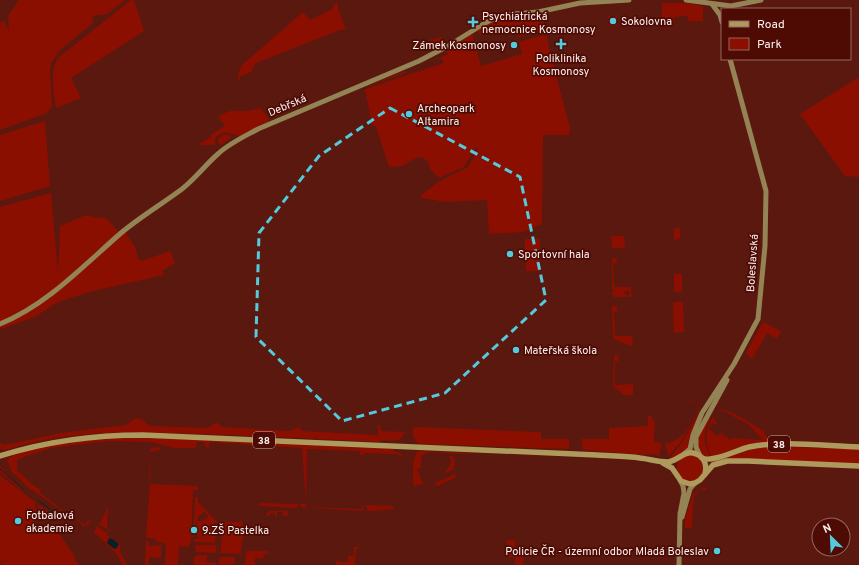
<svg xmlns="http://www.w3.org/2000/svg" width="859" height="565" viewBox="0 0 859 565" font-family="Overpass,sans-serif">
<style>
.green{fill:#8b0f01}
.water{fill:#082126}
.lines{fill:none;stroke-linecap:round;stroke-linejoin:round}
.stream{stroke:#082126;stroke-width:1}
.secondary{stroke:#948455;stroke-width:5}
.primary{stroke:#af9a5d;stroke-width:5.5}
.marked{fill:none;stroke:#54cade;stroke-width:3;stroke-dasharray:8 5;stroke-linejoin:round}
.poi-dot{fill:#54cade;stroke:#4e0b04;stroke-width:1.5}
.labels{text-anchor:middle;stroke-width:3.5;stroke-linejoin:round;paint-order:stroke}
.shield{fill:#4e0b04;stroke:#c7ada9;stroke-width:1}
.shield-label{font-size:10px;font-weight:bold;fill:#fbf2f0}
.poi-label{font-size:11px;fill:#fbf2f0;stroke:#4e0b04;text-anchor:start}
.street-label{font-size:11px;fill:#fbf2f0;stroke:#4e0b04}
</style>
<rect width="100%" height="100%" fill="#5a180f"/>
<!-- green -->
<g class="green">
<polygon points="19,0 125,0 107,14 92,16 94,22 60,50 51,63 50,73 52,106 47,113 0,130 0,23 4,21 9,31 8,16"/>
<path d="M131,0h3l10,31 -73,47 10,20 -25,10c-2,-17 -7,-34 2,-50z"/>
<path d="M337,1l1,8 8,20 -6,1 -84,33 -5,9 -12,5 2,6c-6,-5 -2,-11 1,-18l61,-53 7,8 21,-10z"/>
<polygon points="662,3 687,3 703,6 703,21 688,21 688,16 674,17 673,27 662,27"/>
<path d="M542,14l3,15 -3,2 -24,6 -4,-12 -34,10 -2,-5c22,-14 39,-12 64,-16z"/>
<polygon points="608,16 617,16 617,26 609,26"/>
<polygon points="472,34 481,66 522,54 519,42 544,35 547,36 549,48 570,128 569,135 543,135 542,224 523,232 489,234 487,200 446,202 422,198 421,195 438,182 468,167 478,149 476,147 464,167 439,178 430,169 429,163 422,157 414,159 402,166 389,167 376,127 372,125 365,89 444,63 440,58 448,54 447,51"/>
<polygon points="442,37 444,45 434,50 430,40"/>
<polygon points="406,71 406,73 367,86"/>
<polygon points="859,77 859,177 845,176 800,114"/>
<path d="M260,108l7,8 2,5 -1,1 -29,14c-11,-3 -14,-7 -24,2v7h-18l14,-8 -1,-2 15,-9 -7,-10 12,-5h18z"/>
<polygon points="45,121 50,186 0,201 0,135"/>
<polygon points="223,135 228,135 231,136 231,138 221,145 218,143 218,139"/>
<polygon points="51,193 58,273 60,226 86,215 92,217 106,218 119,232 76,273 41,301 0,324 0,207"/>
<polygon points="674,228 680,228 680,239 674,240"/>
<polygon points="125,231 136,249 138,259 141,261 170,251 175,263 162,271 164,275 93,291 61,301 51,306 37,316 1,329 0,325 30,310"/>
<polygon points="611,236 624,236 625,248 612,248"/>
<polygon points="525,239 540,239 540,258 524,258"/>
<polygon points="616,257 617,263 613,263 614,287 631,287 632,297 628,296 630,293 629,291 616,291 612,289 612,259"/>
<rect x="526" y="259" width="13" height="12"/>
<rect x="674" y="274" width="8" height="18"/>
<polygon points="612,291 624,291 628,297 613,297"/>
<polygon points="673,302 683,302 684,332 674,333"/>
<path d="M613,306h4v6h-3l1,24h17l1,10c-3,0 -18,-6 -20,-8l-1,-30z"/>
<polygon points="763,322 781,331 777,339 767,333 752,359 746,353"/>
<polygon points="614,355 618,355 619,361 615,361 615,385 633,384 633,395 624,395 613,386"/>
<path d="M684,399c7,-1 13,3 16,9l-20,35 -12,13 -3,-13c18,0 26,-21 34,-35l-2,-2 1,-2 -11,-5z"/>
<path d="M718,400h1l-1,5 2,3 19,8 25,15v3l5,5 1,3 -23,3 -36,12c-6,-17 -7,-24 2,-41l5,9 -6,-2 -3,6 8,7 4,-3 10,7 2,-2 27,2 2,-1 -13,-14 -29,-16 -3,-5z"/>
<polygon points="699,413 701,414 690,435 688,448 674,458 668,460 681,444"/>
<polygon points="648,416 652,416 652,420 655,420 654,440 655,442 662,443 659,456 653,454 646,455 583,450 581,439 609,439 609,428 648,426"/>
<path d="M136,418l5,1 9,7 57,2 9,-5h2l3,4 69,4 9,-4 3,4 74,4 2,2v-12h2l1,6 23,1c-2,12 -14,8 -23,8l-1,2c-60,-3 -121,-6 -181,-8 -65,-2 -130,-5 -192,16l-7,-1v-6l4,2 57,-12 65,-8z"/>
<path d="M709,418l1,1c-8,16 -6,22 0,38 -11,-1 -11,-8 -13,-17z"/>
<polygon points="417,427 541,432 541,439 569,439 569,449 419,444 413,437 413,428"/>
<path d="M143,437l251,12 -1,2 7,2 2,3 -2,1 -1,22 1,-23 -3,-2 -32,-1 -1,2h-4v-4l-53,-2 -1,59h-4l-2,-4h6l-4,-56 -93,-6v8l-4,-5v-3h-8l-1,5 -2,1h-20l-23,-6 -44,-1 -56,7 -33,11 -1,2c0,13 0,9 8,16 5,6 9,9 16,13l-2,2 38,29 2,-2 1,1 -1,2 2,1 2,-1 1,2h3v-3l2,1 4,-3 -5,6 -4,1 -55,-38 -17,-16 -5,-11 2,-3 4,-3c42,-13 86,-17 130,-18z"/>
<polygon points="767,446 859,449 859,464 713,463 713,461 751,449"/>
<polygon points="157,447 160,448 160,450 150,452 150,477 152,478 150,479 149,477 150,450 152,448"/>
<path d="M417,452l4,-1 47,2v1h-6l-34,-2c-9,3 -7,9 -7,16l-4,1 6,15 -8,2 -2,-3c0,-10 -1,-23 4,-31z"/>
<circle cx="690" cy="468" r="13"/>
<polygon points="450,456 453,457 455,460 454,469 448,472 443,473 447,470 448,467 450,467 451,459 448,458"/>
<polygon points="0,466 12,479 24,489 22,490 0,472"/>
<polygon points="455,474 456,477 438,486 435,484 435,483"/>
<polygon points="0,475 35,502 37,516 34,522 46,531 58,532 73,554 78,565 0,565 18,551 0,564"/>
<polygon points="150,484 198,486 198,490 193,490 191,543 189,543 189,547 179,546 178,565 165,565 166,545 162,542 156,542 156,539 148,538 146,537"/>
<polygon points="707,486 706,490 701,490 694,496 692,527 690,528 685,528 685,518 693,494"/>
<path d="M195,497h3v5l19,20h23l2,-3v14l2,2 -2,5 -1,14 -21,-1 -2,-1 1,-6v6h2l1,-22 -3,-1 3,-5 -8,-1v2l3,2 -2,16 -21,-1v-2l4,-2h15l-16,-1v-16c5,0 10,-1 11,-5l-3,-4c-11,4 -9,16 -10,25h-2z"/>
<polygon points="259,503 298,504 298,506 296,508 259,506"/>
<polygon points="38,504 52,515 43,517 40,516"/>
<polygon points="362,505 364,510 363,511 315,508 313,507 362,509"/>
<polygon points="366,505 393,506 394,509 370,511 367,509"/>
<polygon points="108,506 107,529 110,529 109,531 99,524 105,513"/>
<polygon points="270,511 288,511 289,514 286,516 283,516 283,512 277,512 277,516 275,516 275,513 270,513 269,516 267,516 266,513"/>
<polygon points="97,526 107,533 107,535 112,539 110,538 120,544 120,552 127,565 123,565 115,552 94,532"/>
<polygon points="148,540 149,546 160,545 161,546 161,558 149,557 149,565 145,565 146,542"/>
<polygon points="507,540 515,540 515,553 524,553 523,565 515,565 515,557 507,557"/>
<polygon points="195,545 215,545 216,547 216,552 215,553 196,552"/>
<polygon points="354,547 359,547 358,549 356,549 355,565 336,565 336,561 338,560 339,562 348,562 348,556 354,556"/>
<polygon points="246,551 268,551 268,554 264,554 263,559 255,558 255,565 245,565"/>
<polygon points="197,555 207,555 207,562 216,563 216,565 194,565 194,557"/>
<polygon points="222,557 235,557 235,564 219,565 219,560"/>
</g>
<!-- water -->
<polygon class="water" points="109,538 112,539 119,544 116,549 113,548 107,543"/>
<g class="lines">
<!-- stream -->
<g class="stream">
<polyline points="0,469 23,489"/>
<polyline points="39,501 55,513"/>
</g>
<!-- secondary -->
<g class="secondary">
<polyline points="686,0 731,6 761,0"/>
<polyline points="712,4 720,15 722,22"/>
<path d="M0,324c47,-19 83,-58 121,-91 19,-16 41,-29 61,-44 14,-11 24,-25 37,-36 11,-10 26,-17 39,-24l161,-68 29,-15 37,-23 15,-7 14,-2 24,-2 42,-9 49,-3"/>
<polyline points="684,454 690,449 693,435 702,413 734,364 758,319 765,246 766,191 730,59"/>
<polyline points="700,456 696,447 696,437 727,380"/>
<polyline points="682,517 690,489 695,483"/>
<polyline points="679,565 680,514 684,493 683,486 680,480"/>
</g>
<!-- primary -->
<g class="primary">
<path d="M0,456c47,-15 94,-21 143,-21l454,20c15,1 29,1 43,3 9,1 18,4 28,4 10,-1 17,-13 28,-8 9,3 11,12 9,20"/>
<path d="M702,458c10,5 35,-8 47,-11 33,-7 76,-1 110,0"/>
<polyline points="663,463 672,468 681,481 690,484 695,483 700,480 713,465 727,461 748,461 859,466"/>
</g>
</g>
<!-- marked area -->
<path class="marked" d="M390,108l130,69 26,123 -101,93 -103,28 -86,-84 3,-104 60,-77z"/>
<!-- markers -->
<g class="poi-dot">
<circle cx="613" cy="21" r="4"/>
<path d="M471 16h4v4h4v4h-4v4h-4v-4h-4v-4h4z"/>
<path d="M559 38h4v4h4v4h-4v4h-4v-4h-4v-4h4z"/>
<circle cx="514" cy="45" r="4"/>
<circle cx="409" cy="114" r="4"/>
<circle cx="510" cy="254" r="4"/>
<circle cx="516" cy="350" r="4"/>
<circle cx="18" cy="521" r="4"/>
<circle cx="194" cy="530" r="4"/>
<circle cx="717" cy="551" r="4"/>
</g>
<g class="labels">
<!-- shield labels -->
<g class="shield">
<rect x="253" y="432" width="22" height="16" rx="3"/>
<rect x="768" y="436" width="22" height="16" rx="3"/>
</g>
<g class="shield-label">
<text x="264" y="444">38</text>
<text x="779" y="448">38</text>
</g>
<!-- poi labels -->
<g class="poi-label">
<text x="482" y="20">Psychiatrická<tspan x="482" dy="13">nemocnice Kosmonosy</tspan></text>
<text x="621" y="25">Sokolovna</text>
<text x="506" y="49" text-anchor="end">Zámek Kosmonosy</text>
<text x="561" y="62" text-anchor="middle">Poliklinika<tspan x="561" dy="13">Kosmonosy</tspan></text>
<text x="417" y="112">Archeopark<tspan x="417" dy="13">Altamira</tspan></text>
<text x="518" y="258">Sportovní hala</text>
<text x="524" y="354">Mateřská škola</text>
<text x="26" y="519">Fotbalová<tspan x="26" dy="13">akademie</tspan></text>
<text x="202" y="534">9.ZŠ Pastelka</text>
<text x="709" y="555" text-anchor="end">Policie ČR - územní odbor Mladá Boleslav</text>
</g>
<!-- street labels -->
<g class="street-label">
<text transform="translate(287 105) rotate(-23)" y="4">Debřská</text>
<text transform="translate(752 263) rotate(-86)" y="4">Boleslavská</text>
</g>
</g>
<!-- legend -->
<rect x="721" y="8" width="130" height="52" fill="#4e0b04" stroke="#936762"/>
<rect x="729" y="21" width="20" height="6" fill="#af9a5d" stroke="#936762"/>
<text x="757" y="28" font-size="12" fill="#fbf2f0">Road</text>
<rect x="729" y="38" width="20" height="12" fill="#8b0f01" stroke="#936762"/>
<text x="757" y="48" font-size="12" fill="#fbf2f0">Park</text>
<!-- north arrow -->
<g transform="translate(831 537) rotate(336)"><circle r="19" fill="#4e0b04" stroke="#936762"/>
<path d="M0-3L7 15L0 10L-7 15Z" fill="#54cade"/>
<text y="-6" font-size="11" font-weight="bold" text-anchor="middle" fill="#fbf2f0">N</text>
</g>
</svg>
